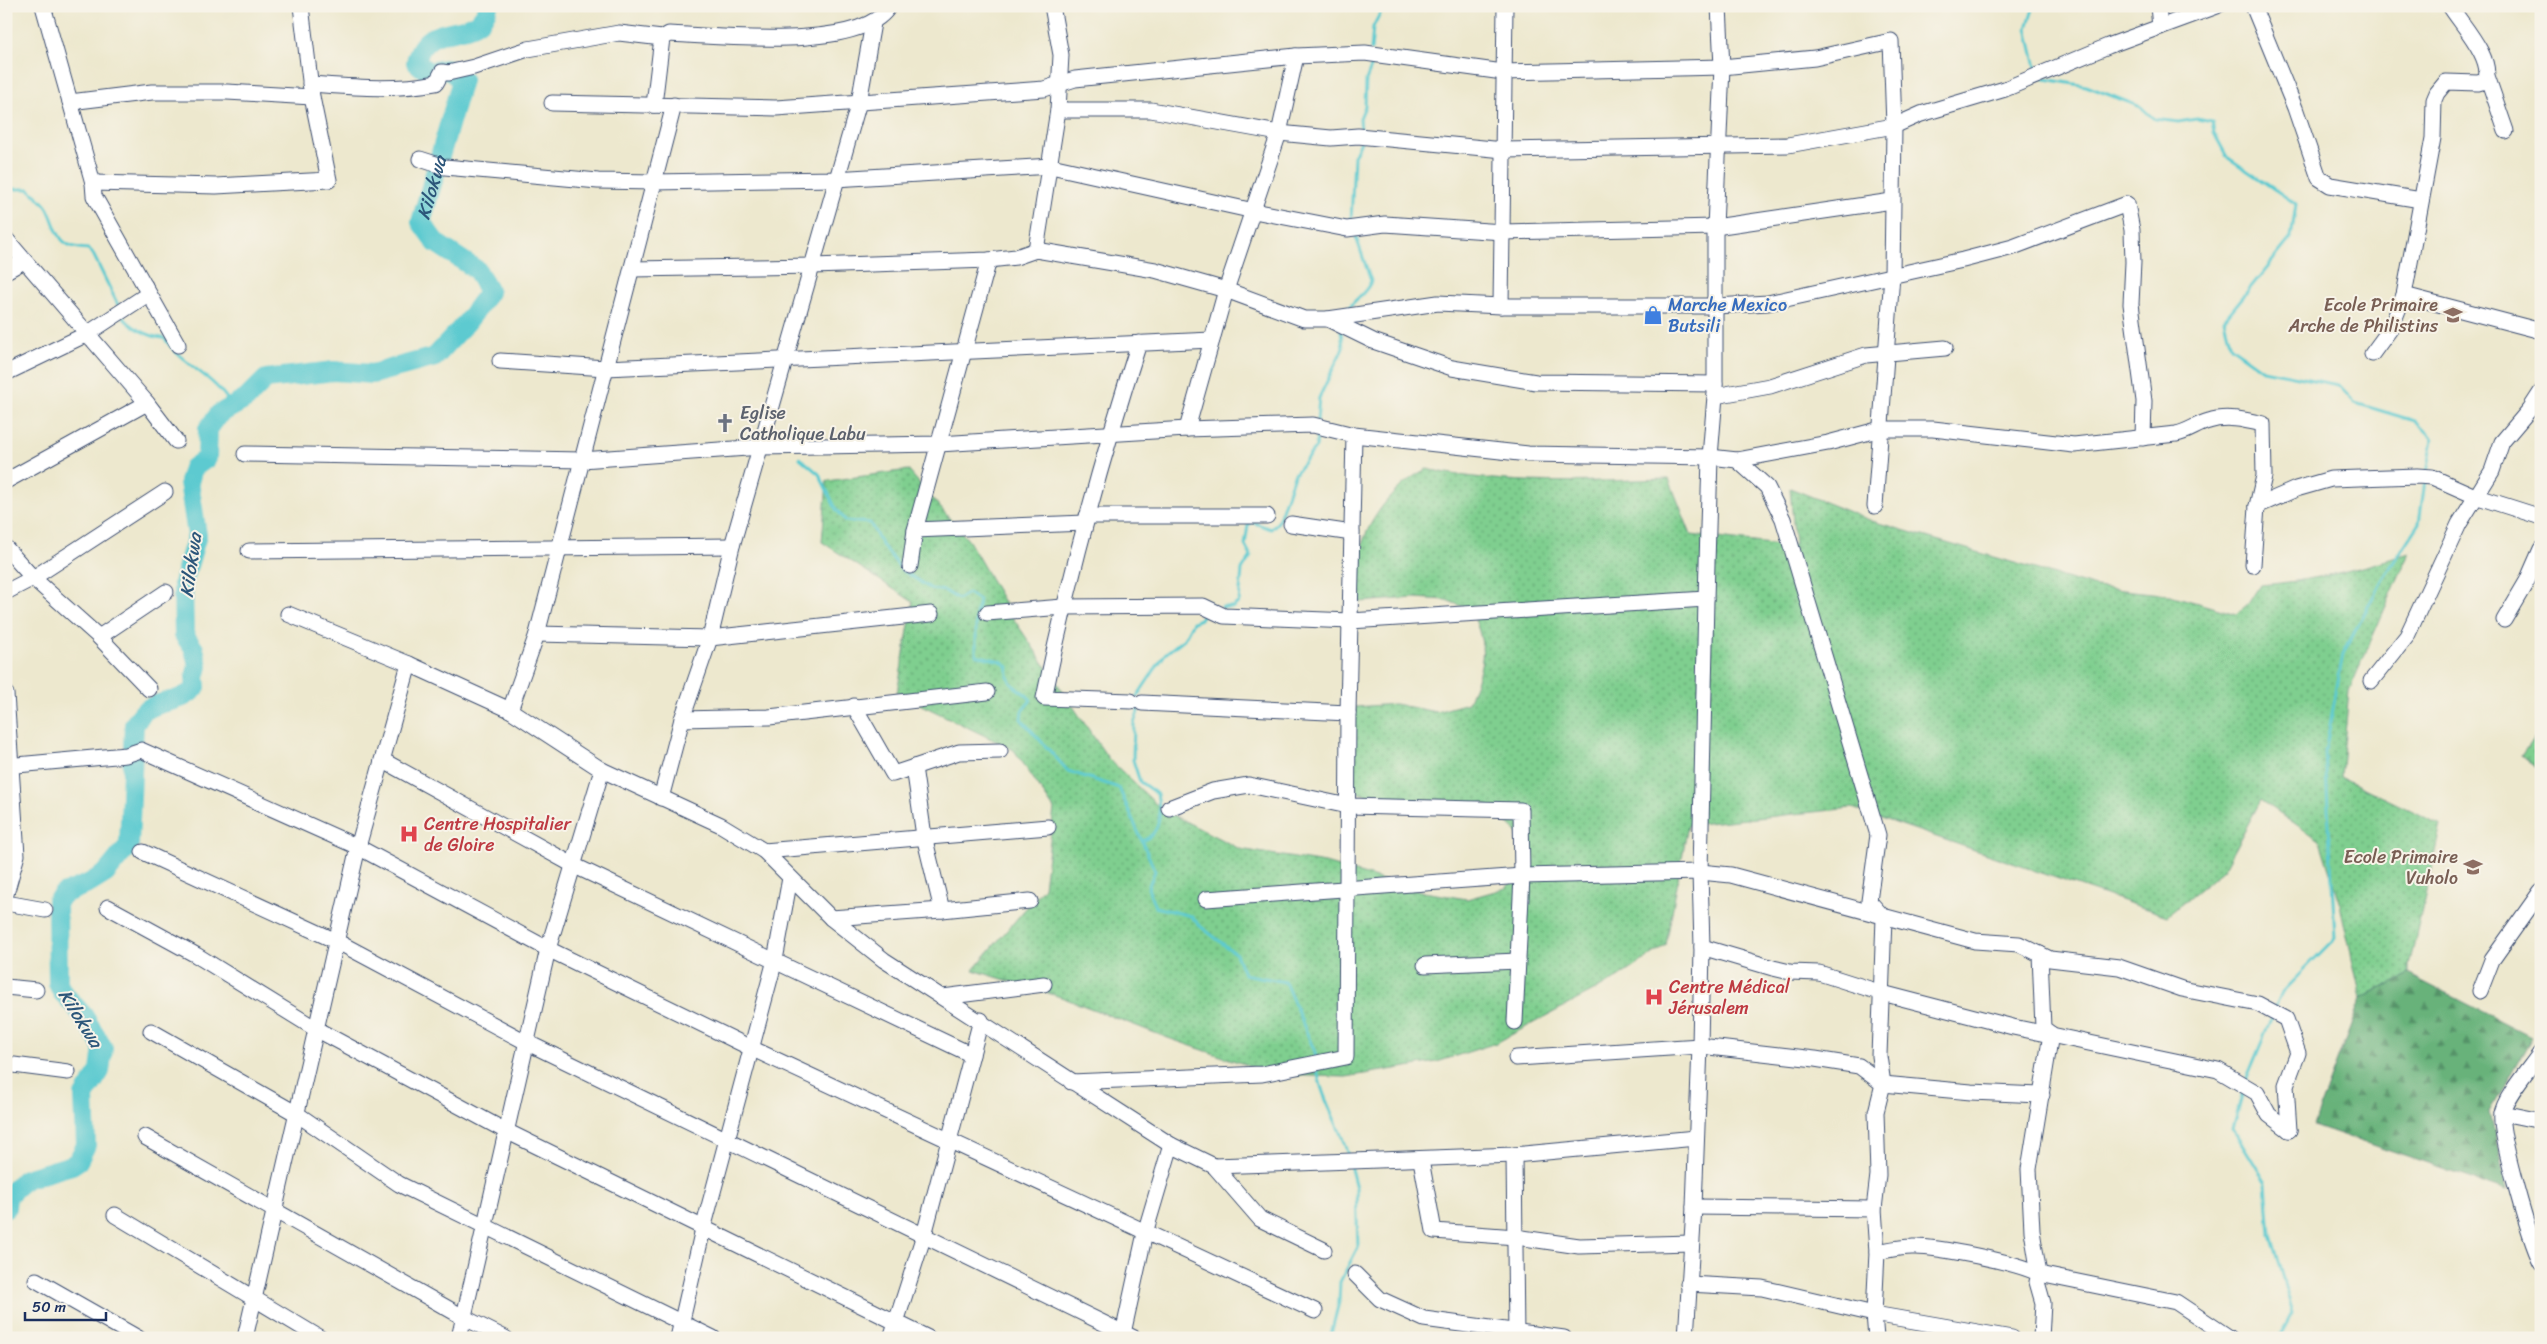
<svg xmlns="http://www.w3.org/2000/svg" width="2547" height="1344" viewBox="0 0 2547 1344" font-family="Sriracha,sans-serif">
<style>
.grass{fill:url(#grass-dots);stroke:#4d7f76}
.forest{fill:url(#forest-firs);stroke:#41706c}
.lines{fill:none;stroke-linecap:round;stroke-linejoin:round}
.stream{stroke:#5dcad0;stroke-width:3}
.river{stroke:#5dcad0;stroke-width:20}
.minor-casing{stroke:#3a4b6f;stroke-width:17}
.minor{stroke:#fff;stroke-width:15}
.labels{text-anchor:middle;stroke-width:4;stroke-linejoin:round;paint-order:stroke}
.shop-label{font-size:18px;fill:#366cbe;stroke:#f7f3e8;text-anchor:start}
.education-label{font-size:18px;fill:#785e54;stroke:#f7f3e8;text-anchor:end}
.worship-label{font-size:18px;fill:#5b616d;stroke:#f7f3e8;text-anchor:start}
.health-label{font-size:18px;fill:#be3a42;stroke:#f7f3e8;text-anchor:start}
.water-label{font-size:19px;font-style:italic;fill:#2c567a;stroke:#f7f3e8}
</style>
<defs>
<pattern id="grass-dots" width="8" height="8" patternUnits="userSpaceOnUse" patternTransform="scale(1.25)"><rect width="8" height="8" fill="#7fcf8f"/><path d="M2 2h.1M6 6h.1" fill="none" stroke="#67a878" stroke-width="1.8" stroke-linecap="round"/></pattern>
<pattern id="forest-firs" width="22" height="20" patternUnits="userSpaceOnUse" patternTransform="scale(1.25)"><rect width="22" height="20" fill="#67b27a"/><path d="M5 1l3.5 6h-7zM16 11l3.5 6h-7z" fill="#549167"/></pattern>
</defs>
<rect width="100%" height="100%" fill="#f7f3e8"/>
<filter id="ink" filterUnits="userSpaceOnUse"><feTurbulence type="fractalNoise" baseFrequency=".02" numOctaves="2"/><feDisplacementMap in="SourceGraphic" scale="10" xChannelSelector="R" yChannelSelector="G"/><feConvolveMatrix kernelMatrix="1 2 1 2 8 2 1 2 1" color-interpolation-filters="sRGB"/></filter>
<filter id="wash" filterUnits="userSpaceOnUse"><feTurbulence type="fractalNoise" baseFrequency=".0096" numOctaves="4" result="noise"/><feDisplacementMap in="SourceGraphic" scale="20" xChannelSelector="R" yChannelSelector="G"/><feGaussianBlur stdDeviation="1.12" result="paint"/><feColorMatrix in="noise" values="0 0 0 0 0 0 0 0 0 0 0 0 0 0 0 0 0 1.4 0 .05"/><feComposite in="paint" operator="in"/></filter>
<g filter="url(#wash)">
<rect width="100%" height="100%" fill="#ede8ce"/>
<!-- grass -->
<g class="grass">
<path d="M1427,469c80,18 161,12 242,10l22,56 98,11 6,-1 -5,-57 82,33 224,66 74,8 66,19 12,-10 12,-19c52,-4 100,-16 149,-32l-60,138 -8,86 100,48 -32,142v7l-48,24 -21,-93 -20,-64 -59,-41 -38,70 -56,46 -315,-108 -164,17 -22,120 -50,34 -120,64 -59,19 -91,15 -70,-2 -108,-37 -107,-41 -88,-27 71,-83 10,-78 -40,-59 -117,-57 16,-91 -91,-60 5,-61 81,-11 61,71 44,77 95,140 53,51 79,40 85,14 99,29 43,7 39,-11 18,-21 -7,-35 -31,-28 -97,-2 -30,-9 -12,-22 8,-64 40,-3 41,8 32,-9c16,-41 21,-52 3,-93l-25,-10 -31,-2 -56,4c0,-16 -1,-32 1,-47 4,-33 37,-73 67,-86z"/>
<polygon points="2541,727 2541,770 2521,756"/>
</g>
<!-- forest -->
<polygon class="forest" points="2409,974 2532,1037 2490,1112 2507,1191 2313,1125 2361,998"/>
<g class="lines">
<!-- stream -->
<g class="stream">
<polyline points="2034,6 2027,28 2037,72"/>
<polyline points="1371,50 1373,27 1384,6"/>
<polyline points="2045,79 2086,86 2141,107 2154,119 2178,122 2197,119 2212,122 2214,133 2227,157 2296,204 2291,238 2224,320 2231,347 2263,370 2338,385 2355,403 2415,421 2433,439 2427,472"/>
<polyline points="1361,132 1360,118 1365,106 1366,80 1372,65 1371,58"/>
<path d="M6,187l5,2h18c6,6 15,13 19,20 11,23 8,39 40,40l5,5 26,53"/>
<polyline points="1351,223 1354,156 1361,141"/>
<path d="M1346,312c8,-14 20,-17 25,-31l-17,-50"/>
<path d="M122,315c6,11 29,23 42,23 18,27 52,39 67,67"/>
<polyline points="1317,421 1319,398 1343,348 1341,331"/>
<path d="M800,458l19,16 17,35 10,12 24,2 12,22 20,25 29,19 14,2 13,8 10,-6 11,7 -3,14v41l25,6 7,6c-3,21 12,19 23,33l-9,11 -1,8 47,52 51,17 36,83 -7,17 7,19 36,9 9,10 36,28 8,20 41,8 30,70 1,8"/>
<polyline points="1222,607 1233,607 1239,602 1242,570 1251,556 1245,545 1248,525 1252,522 1271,529 1278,522 1294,475 1316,447 1317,430"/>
<polyline points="1136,698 1165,654 1184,639 1193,622 1200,619 1205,610"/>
<path d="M1137,704l1,8 -4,11 -1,37 7,22 17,12c4,18 5,38 -13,46"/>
<polyline points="2275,1008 2282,992 2335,938 2325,752 2343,654 2382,580 2419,523 2425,481"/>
<path d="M1317,1068c4,32 24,58 31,88"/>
<polyline points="2246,1080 2272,1017"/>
<polyline points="2243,1091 2233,1129 2266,1183 2270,1235 2293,1313 2280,1338"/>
<polyline points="1330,1338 1339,1302 1340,1282 1358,1247 1356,1188 1350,1165"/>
</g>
<!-- river -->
<path class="river" id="s1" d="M6,1208l1,-12 18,-17 47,-14 6,-4 8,-16 -2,-49 16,-25 3,-23 -20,-33 -21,-23 -4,-9 -1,-82 6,-7 27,-11 16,-10 23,-28 5,-120c3,-4 7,-12 12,-15 16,-11 36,-6 50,-23l-1,-10 3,-11 -4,-17 -10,-14 -1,-52 14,-48 -8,-53 4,-14 14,-10 1,-29 11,-15 27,-15 20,-20 68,-8 38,3 63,-17 32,-35 22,-30 -12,-22 -41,-27 -15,-21 41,-142 -15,-11 -19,3 -12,-10c10,-47 62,-16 72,-56"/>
</g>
</g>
<g filter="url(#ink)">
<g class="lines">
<!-- minor casing -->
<g class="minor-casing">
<g id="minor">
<polyline points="43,6 93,183 94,196 178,345"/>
<polyline points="2158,6 2160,27"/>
<polyline points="2253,6 2295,108 2319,178 2330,185 2421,200"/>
<polyline points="2487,76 2506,131"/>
<path d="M310,84c43,3 84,7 126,-1l6,-11 6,1 26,-6 54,-18 91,-16 43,5 7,-4c47,2 195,18 220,-28"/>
<polyline points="70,102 152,92 227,92 312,97"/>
<polyline points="552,103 776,108 1044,89 1075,79 1296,56 1365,53 1503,72 1722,67 1815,58 1891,41 1894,126 1892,275 1875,506"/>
<polyline points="654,105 662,38"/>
<polyline points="1058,110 1151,110 1279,133 1331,138 1358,136 1504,150 1788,145 1894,126 1921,114 2005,89 2108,46 2217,6"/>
<polyline points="420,159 445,167 598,181 654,182 835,179 1051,166 1254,211 1347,229 1385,224 1503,232 1715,227 1892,201"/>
<polyline points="93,183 216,186 329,180 312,97 301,6"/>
<polyline points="6,239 147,403 176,441"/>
<polyline points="1036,250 1058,110 1061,55 1052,6"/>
<polyline points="632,269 813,266 989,260 1016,257 1036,250 1155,270 1226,290 1304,319 1328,319 1373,341 1452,368 1536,382 1715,384"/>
<polyline points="6,271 24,261"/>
<polyline points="2404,295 2541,331"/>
<polyline points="1501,306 1505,6"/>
<polyline points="1328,319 1438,303 1501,306 1716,306 1768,303 1963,260 2013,247 2127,204 2132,230 2133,262 2131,304 2144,401 2143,438"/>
<path d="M2372,354l19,-26 13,-33 29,-157 1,-38 3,-7 9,-11 32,1 7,-2c10,-21 -24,-57 -35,-75"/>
<polyline points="500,361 606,368 1212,340"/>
<polyline points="6,373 87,334 145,296 147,292 145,286"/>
<polyline points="1715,396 1770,386 1866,355 1945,348"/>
<polyline points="1187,429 1226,290 1279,133 1296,56"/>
<path d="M245,454l337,6 179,-13 178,-3 248,-15 126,-4 41,10 174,19 182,3 27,3 91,-17 53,-14h52l141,16 102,-11c12,-2 21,-10 33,-13 17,-6 37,-1 54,3l1,52 -7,30 -4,59"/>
<polyline points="1737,460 1767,487 1783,519 1878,835 1869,901 1884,918 1879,1056 1883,1084 1876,1112 1878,1175 1874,1209 1877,1252 1874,1314 1876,1338"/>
<polyline points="6,481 147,403"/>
<polyline points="2257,506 2296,489 2331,479 2417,476 2432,477 2475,496 2541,517"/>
<polyline points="1087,516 1267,516"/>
<polyline points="1291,524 1352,533"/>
<polyline points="915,530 1085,523"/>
<polyline points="6,548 33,578 99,637 149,689"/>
<polyline points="249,551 732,546"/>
<polyline points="910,566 915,530 989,260"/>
<polyline points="6,592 33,578 165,492"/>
<polyline points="987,613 1063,607 1203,606 1224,616 1350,621 1706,599"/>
<polyline points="288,614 409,664 510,710 602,770 721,825 764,851 831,918 884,960 1171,1145 1214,1166 1514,1155 1696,1138"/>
<polyline points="2504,620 2527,581 2541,549"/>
<polyline points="537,634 710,638 931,614"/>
<polyline points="99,637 166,592"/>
<polyline points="2371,681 2407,636 2459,524 2492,471 2502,442 2530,409 2541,392"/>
<polyline points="6,694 17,855 6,894"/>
<path d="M1131,701l-87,-3c25,-120 57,-238 95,-355"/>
<polyline points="1142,703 1348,713"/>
<polyline points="854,706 893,774 959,752 1000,751"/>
<polyline points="510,710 537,634 674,105"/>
<polyline points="682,719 769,717 987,692"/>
<polyline points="382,760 575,866 972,1055"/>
<polyline points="6,766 126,755 141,750 358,847 548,949 753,1049 1315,1311"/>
<polyline points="914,767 924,836 942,910"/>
<polyline points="661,798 682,719 710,638 732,546 859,102 873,23"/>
<polyline points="1169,808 1213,791 1249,785 1348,806 1521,810 1522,876 1515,1022"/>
<polyline points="764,851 1048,827"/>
<polyline points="143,852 336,941 526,1042 1134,1338"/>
<polyline points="1206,899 1522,876 1700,872 1731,875 1975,941 2019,944 2050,959 2119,967 2182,989 2258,1004 2286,1019 2298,1053 2286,1085 2289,1130"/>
<polyline points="6,903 45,910"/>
<polyline points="108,907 196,955 316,1029 504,1130 928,1338"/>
<polyline points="831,918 942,910 1030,901"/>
<polyline points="1702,947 1773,968 1790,972 1819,973 1882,993 2013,1027 2218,1070 2257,1093 2269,1115 2289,1130"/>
<polyline points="2040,954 2043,1028 2051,1034"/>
<polyline points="1425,965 1518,961"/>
<polyline points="6,987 36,990"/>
<polyline points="2480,991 2492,960 2541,891"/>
<polyline points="943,997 1044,984"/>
<polyline points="151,1031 297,1114 399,1184 713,1338"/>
<path d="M2541,1052c-10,15 -37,45 -39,62 -3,20 28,127 39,148"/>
<polyline points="1516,1058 1700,1046 1815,1059 1859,1066 1883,1084 1971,1092 2042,1095"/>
<polyline points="6,1064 68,1072"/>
<polyline points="1071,1082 1262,1074 1346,1057 1348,713 1354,435"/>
<polyline points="2502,1113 2541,1121"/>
<polyline points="145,1137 463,1317 505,1338"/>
<polyline points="1514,1155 1516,1338"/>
<polyline points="1421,1160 1434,1231 1516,1237 1579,1246 1691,1243"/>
<polyline points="1214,1166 1260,1219 1324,1250"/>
<polyline points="1694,1207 1874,1209"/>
<polyline points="115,1215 320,1338"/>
<path d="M1877,1252c11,-2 23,-5 35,-5 22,-1 109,16 127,27l137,28 54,36"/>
<polyline points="1355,1274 1380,1299 1424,1319 1564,1338"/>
<polyline points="36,1280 138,1338"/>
<polyline points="1688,1284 1762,1288 1874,1314 2012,1338"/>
<polyline points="245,1338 358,847 409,664"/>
<polyline points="459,1338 548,949 602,770"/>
<polyline points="678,1338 703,1229 775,960 790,878"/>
<polyline points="891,1338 924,1235 981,1020"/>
<polyline points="1122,1338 1145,1233 1171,1145"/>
<polyline points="1686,1338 1694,1207 1700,1046 1702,947 1700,872 1706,599 1710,457 1715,396 1715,227 1722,67 1719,6"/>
<polyline points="2041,1338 2043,1303 2037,1282 2039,1274 2032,1231 2029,1169 2051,1034"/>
</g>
</g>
<!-- minor -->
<use href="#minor" class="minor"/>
</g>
</g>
<!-- icons -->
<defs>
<g id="shop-bare" transform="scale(1.5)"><path d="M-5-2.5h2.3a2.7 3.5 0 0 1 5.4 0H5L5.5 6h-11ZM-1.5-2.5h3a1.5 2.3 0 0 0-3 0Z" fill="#3f7fe0" stroke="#f7f3e8" stroke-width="2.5" paint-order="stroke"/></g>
<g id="school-bare" transform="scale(1.5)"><path d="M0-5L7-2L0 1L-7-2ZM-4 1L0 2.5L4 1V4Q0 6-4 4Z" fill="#8d6e63" stroke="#f7f3e8" stroke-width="2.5" paint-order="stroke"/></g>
<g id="church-bare" transform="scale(1.5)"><path d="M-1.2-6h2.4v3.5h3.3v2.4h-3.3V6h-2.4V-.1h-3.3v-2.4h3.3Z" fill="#6b7280" stroke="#f7f3e8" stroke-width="2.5" paint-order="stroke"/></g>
<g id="hospital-bare" transform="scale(1.5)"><path d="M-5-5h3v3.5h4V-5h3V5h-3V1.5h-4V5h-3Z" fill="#e0444e" stroke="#f7f3e8" stroke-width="2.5" paint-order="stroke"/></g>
</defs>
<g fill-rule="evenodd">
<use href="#shop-bare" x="1653" y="315"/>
<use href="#school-bare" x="2453" y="315"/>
<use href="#church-bare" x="725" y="423"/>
<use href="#hospital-bare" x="409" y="834"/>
<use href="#school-bare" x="2473" y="867"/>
<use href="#hospital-bare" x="1654" y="997"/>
</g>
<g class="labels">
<!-- shop labels -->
<g class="shop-label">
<text x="1668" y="311">Marche Mexico<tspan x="1668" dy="21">Butsili</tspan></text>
</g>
<!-- education labels -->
<g class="education-label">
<text x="2438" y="311">Ecole Primaire<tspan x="2438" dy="21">Arche de Philistins</tspan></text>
<text x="2458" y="863">Ecole Primaire<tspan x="2458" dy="21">Vuholo</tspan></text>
</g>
<!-- worship labels -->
<g class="worship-label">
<text x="740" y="419">Eglise<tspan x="740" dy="21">Catholique Labu</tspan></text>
</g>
<!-- health labels -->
<g class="health-label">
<text x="424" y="830">Centre Hospitalier<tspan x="424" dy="21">de Gloire</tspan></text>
<text x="1669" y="993">Centre Médical<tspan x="1669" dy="21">Jérusalem</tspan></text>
</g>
<!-- water labels -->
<g class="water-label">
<text dy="7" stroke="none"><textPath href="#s1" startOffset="1406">Kilokwa</textPath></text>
<text transform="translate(190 565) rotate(-82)" y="7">Kilokwa</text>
<text transform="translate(81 1018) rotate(58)" y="7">Kilokwa</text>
</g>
</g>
<!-- margin -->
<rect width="2547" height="1344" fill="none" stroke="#f7f3e8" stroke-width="25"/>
<!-- scale -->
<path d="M25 1312v8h81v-8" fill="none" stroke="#1b2f5e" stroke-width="2.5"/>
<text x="32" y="1312" font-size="15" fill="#1b2f5e" stroke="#f7f3e8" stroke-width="4" paint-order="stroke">50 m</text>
</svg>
